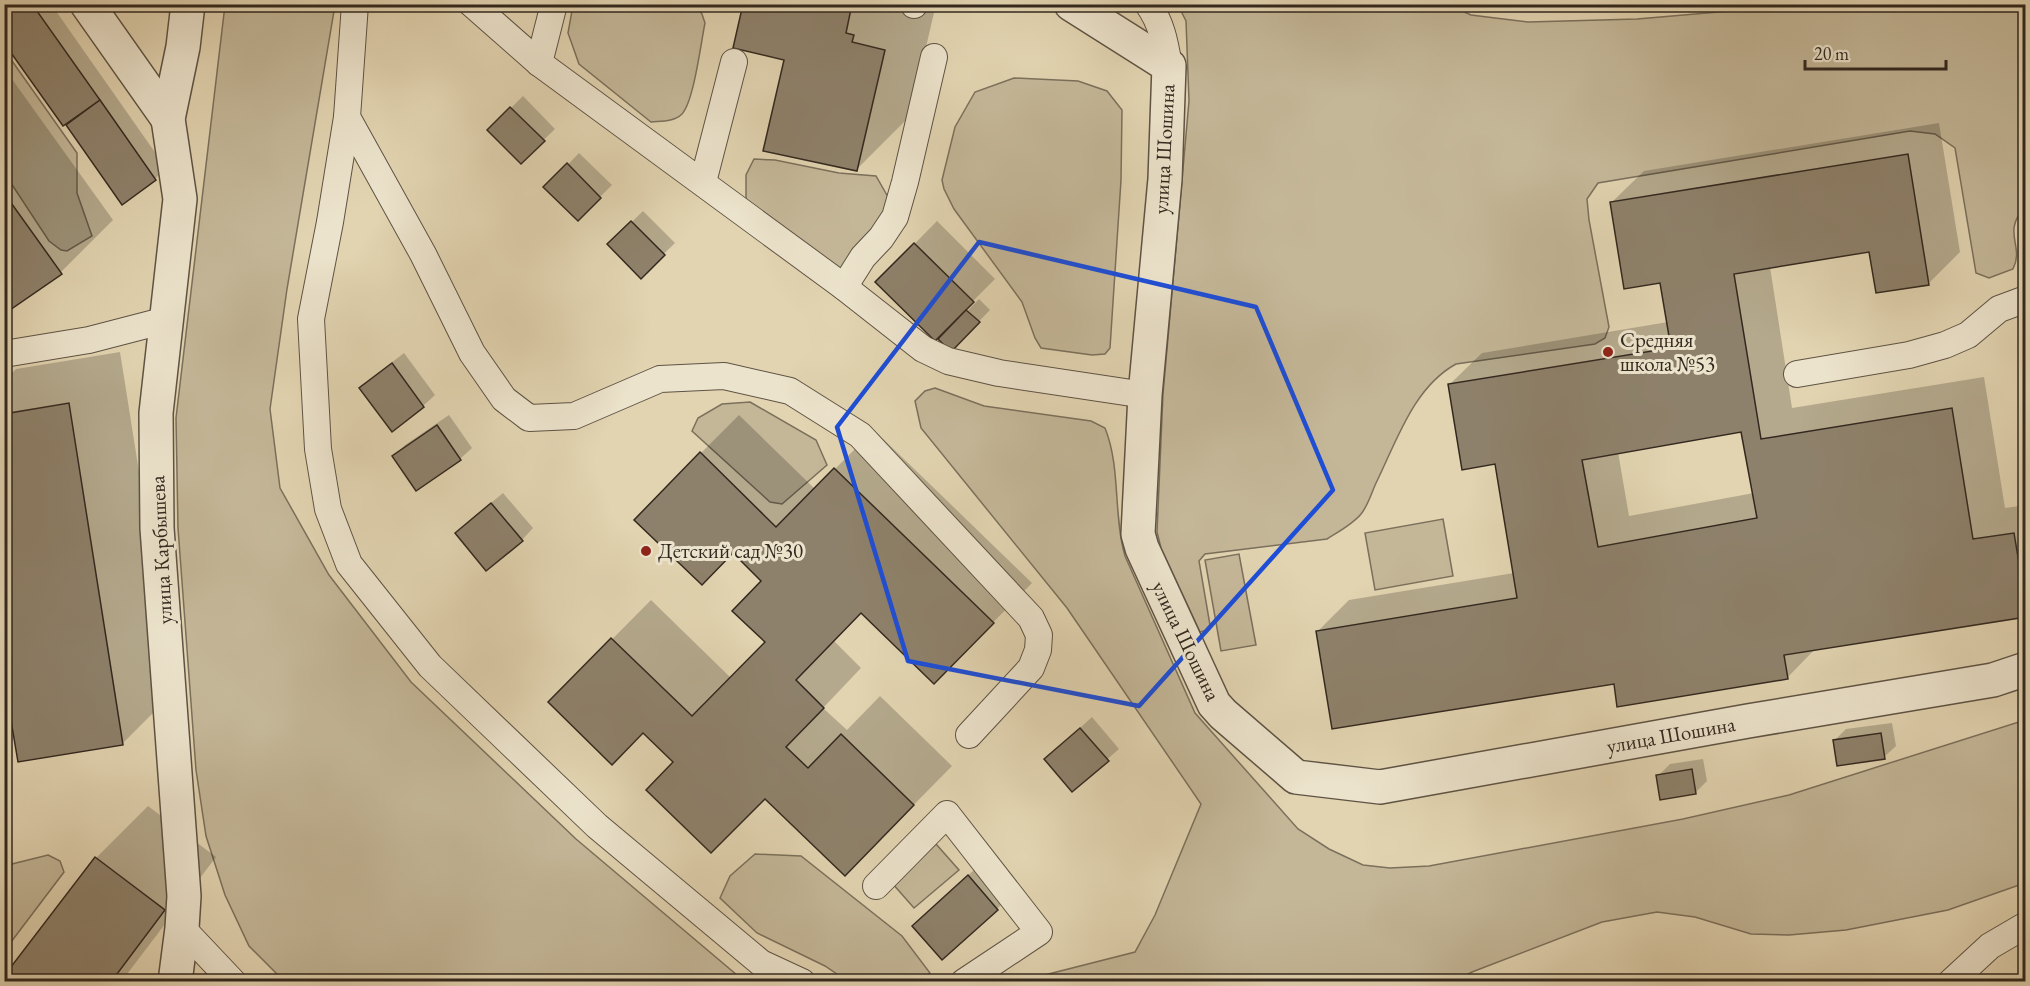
<svg xmlns="http://www.w3.org/2000/svg" width="2030" height="986" viewBox="0 0 2030 986" font-family="'EB Garamond',serif">
<style>
.green{fill:#c4b798;stroke:#7b705c;stroke-width:1.5}
.shadow{fill:#0003;fill-rule:evenodd}
.building{fill:#8e816b;stroke:#32281f;stroke-width:1.5;fill-rule:evenodd}
.lines{fill:none;stroke-linecap:round;stroke-linejoin:round}
.service-casing{stroke:#5e5344;stroke-width:28}
.minor-casing{stroke:#5e5344;stroke-width:36}
.service{stroke:#ece3cc;stroke-width:26}
.minor{stroke:#ece3cc;stroke-width:33}
.marked{fill:none;stroke:#1d4ed8;stroke-width:4.5;stroke-linejoin:round}
.poi-dot{fill:#8f2418;stroke:#ece3cc;stroke-width:2}
.labels{text-anchor:middle;stroke-width:6;stroke-linejoin:round;paint-order:stroke}
.street-label{font-size:21px;fill:#32281f;stroke:#ece3cc}
.poi-label{font-size:21px;fill:#32281f;stroke:#ece3cc;text-anchor:start}
</style>
<rect width="100%" height="100%" fill="#e2d4b1"/>
<filter id="stains"><feTurbulence type="fractalNoise" baseFrequency=".00333" numOctaves="4"/><feColorMatrix values="0 0 0 0 .2 0 0 0 0 .09 0 0 0 0 .02 0 0 0 .5 -.17"/></filter>
<radialGradient id="worn" r=".72"><stop offset=".6" stop-color="#630" stop-opacity="0"/><stop offset="1" stop-color="#630" stop-opacity=".3"/></radialGradient>
<!-- green -->
<g class="green">
<polygon points="225,5 335,5 287,289 270,409 280,488 329,575 411,682 576,839 744,981 284,981 249,946 225,895 206,836 196,770 178,528 176,418"/>
<path d="M573,5h122l7,9 3,9c-4,19 -11,78 -23,91 -8,8 -21,7 -31,8l-72,-58 -11,-31z"/>
<path d="M1800,5h225v202c-24,26 0,39 -12,62l-24,9 -13,-5 -21,-125 -20,-14 -25,-3 -312,52 -11,16 2,21 20,107 -4,11 -10,6 -139,20c-42,23 -59,76 -79,117 -5,10 -9,25 -16,33 -8,10 -23,18 -34,25l-122,15 -6,7 11,64 -3,5 -7,2 -39,-84 -4,-16 6,-138 26,-293 -3,-80 -8,-16h271l22,10 57,7 109,-3z"/>
<polygon points="5,51 77,153 77,193 92,236 67,251 61,250 49,241 5,174"/>
<polygon points="1014,78 1078,81 1107,91 1122,110 1121,180 1110,348 1105,354 1092,355 1041,348 1035,338 1022,302 954,209 944,189 942,180 955,127 975,92"/>
<polygon points="754,159 775,160 839,173 876,176 888,197 884,213 842,271 774,225 746,199 746,175"/>
<path d="M935,388l49,18 107,15 14,7c16,40 8,86 20,128l70,157 103,116 31,20 34,16 27,3 39,-2 254,-47 106,-24 236,-75v163l-77,27 -102,20 -57,5 -38,-1 -56,-17 -38,-5 -55,10 -130,50 -18,9h-433l114,-29 20,-37 46,-111 -134,-196 -146,-180 -6,-27 10,-10z"/>
<polygon points="750,402 816,440 827,465 782,504 770,502 692,431 698,418 722,404"/>
<polygon points="1443,519 1453,576 1375,590 1365,533"/>
<polygon points="1239,554 1256,645 1221,651 1205,560"/>
<polygon points="936,844 959,870 914,908 892,883"/>
<polygon points="755,854 801,856 902,936 930,973 919,981 847,981 825,966 757,933 720,898 730,876"/>
<polygon points="48,855 60,861 64,872 5,950 5,868 8,865"/>
</g>
<!-- shadow -->
<g class="shadow">
<polygon points="4,4 51,4 166,168 155,179 122,203 66,123"/>
<polygon points="744,4 936,4 910,116 856,170 786,59"/>
<polygon points="4,68 113,220 61,272 4,313"/>
<polygon points="523,96 555,129 521,162 489,130"/>
<path d="M1939,123l21,129 -31,31 -59,-33 -100,17 22,141 192,-31 21,131 21,-3v110l-210,33 -29,30 -172,5 -297,-52 31,-31 165,-27 -18,-110 -46,-79 32,-31 186,-31 -6,-41 -50,-79 32,-31zM1743,430l11,63 -125,23 -11,-64z"/>
<polygon points="579,153 612,185 578,219 546,187"/>
<polygon points="643,211 675,243 641,276 609,244"/>
<polygon points="937,221 995,279 935,339 877,282"/>
<polygon points="979,299 990,310 951,350 940,339"/>
<polygon points="120,352 174,692 122,744 4,678 4,381 16,369"/>
<polygon points="404,353 435,395 423,406 392,430 361,388 373,377"/>
<polygon points="449,415 472,448 460,459 417,489 394,456 405,445"/>
<polygon points="739,415 815,489 874,430 1032,583 934,682 861,611 833,640 861,668 823,708 847,730 880,696 952,766 884,835 765,797 675,762 643,731 550,702 651,600 731,678 767,642 763,581 701,453"/>
<polygon points="503,493 533,528 522,540 468,522"/>
<polygon points="1092,717 1119,749 1072,790 1046,759"/>
<polygon points="1892,723 1896,746 1884,757 1834,741 1846,729"/>
<polygon points="1703,759 1707,781 1695,793 1658,776 1670,764"/>
<polygon points="148,806 216,857 121,982 4,982 96,858"/>
<polygon points="991,854 1019,887 997,909 914,926"/>
</g>
<!-- building -->
<g class="building">
<polygon points="4,4 32,4 100,100 63,126 4,43"/>
<polygon points="743,4 852,4 846,33 854,35 852,42 885,50 857,171 763,151 784,60 733,48"/>
<polygon points="100,100 156,180 122,205 66,125"/>
<polygon points="510,107 545,141 521,164 487,130"/>
<path d="M1908,154l21,131 -53,8 -7,-41 -135,22 27,165 191,-31 21,131 41,-6 12,72v12l-242,38 4,24 -171,28 -3,-23 -282,45 -16,-98 201,-33 -22,-134 -33,6 -14,-86 223,-36 -11,-65 -36,6 -14,-87zM1741,432l16,86 -159,29 -16,-87z"/>
<polygon points="567,163 601,198 578,221 543,187"/>
<polygon points="4,193 62,274 4,314"/>
<polygon points="631,221 665,255 641,279 607,244"/>
<polygon points="914,243 974,302 935,341 875,282"/>
<polygon points="966,310 980,322 951,352 938,339"/>
<polygon points="392,363 424,407 392,432 359,388"/>
<polygon points="69,403 123,745 18,762 4,679 4,414"/>
<polygon points="437,425 461,460 416,491 392,456"/>
<polygon points="700,452 776,527 834,468 994,623 934,684 861,613 796,680 824,708 786,747 808,768 841,734 914,805 845,876 765,799 711,853 646,790 673,762 643,733 612,765 548,702 611,638 692,716 765,642 732,611 761,581 733,553 702,585 634,520"/>
<polygon points="491,503 523,541 486,571 455,533"/>
<polygon points="1080,728 1109,761 1072,792 1044,759"/>
<polygon points="1881,733 1885,759 1837,766 1833,740"/>
<polygon points="1692,769 1696,794 1660,800 1656,775"/>
<polygon points="95,857 165,910 111,982 4,982 4,976"/>
<polygon points="968,875 998,910 942,960 912,926"/>
</g>
<g class="lines">
<!-- service casing -->
<g class="service-casing">
<g id="service">
<polyline points="355,4 347,117 423,254 472,353 504,399 529,418 574,416 660,379 724,376 790,391 860,435 1031,618 1039,635 1038,650 1031,668 969,735"/>
<polyline points="472,4 539,63 844,287 923,349 948,361 999,373 1145,395"/>
<path d="M1148,4c14,20 17,39 21,62"/>
<polyline points="914,5 914,4"/>
<polyline points="539,63 554,4"/>
<polyline points="347,117 330,222 311,319 318,449 328,509 349,564 430,666 597,826 761,963 802,982"/>
<polyline points="703,182 734,62"/>
<polyline points="844,287 863,257 881,238 895,217 905,182 934,57"/>
<polyline points="4,354 89,340 166,320"/>
<polyline points="1797,374 1909,355 1945,345 1968,335 1999,309 2026,299"/>
<polyline points="876,886 947,814 1039,932 964,982"/>
<polyline points="182,928 233,982"/>
<polyline points="1951,982 1990,946 2026,925"/>
</g>
</g>
<!-- minor casing -->
<g class="minor-casing">
<g id="minor">
<polyline points="87,4 168,119"/>
<polyline points="1071,4 1169,66 1165,179 1145,395 1138,534 1142,548 1214,704 1223,714 1296,777 1380,787 1748,721 1993,680 2026,669"/>
<polyline points="175,982 182,928 184,896 157,528 156,413 180,199 168,119 183,47 188,4"/>
</g>
</g>
<!-- service -->
<use href="#service" class="service"/>
<!-- minor -->
<use href="#minor" class="minor"/>
</g>
<!-- marked area -->
<path class="marked" d="M979,242l277,65 77,183 -194,216 -231,-45 -71,-234z"/>
<!-- markers -->
<g class="poi-dot">
<circle cx="1608" cy="352" r="6"/>
<circle cx="646" cy="551" r="6"/>
</g>
<g class="labels">
<!-- street labels -->
<g class="street-label">
<text transform="translate(1164 149) rotate(-87)" y="7">улица Шошина</text>
<text transform="translate(161 550) rotate(-93)" y="7">улица Карбышева</text>
<text transform="translate(1186 641) rotate(64)" y="7">улица Шошина</text>
<text transform="translate(1671 735) rotate(-10)" y="7">улица Шошина</text>
</g>
<!-- poi labels -->
<g class="poi-label">
<text x="1620" y="347">Средняя<tspan x="1620" dy="24">школа №53</tspan></text>
<text x="658" y="558">Детский сад №30</text>
</g>
</g>
<!-- margin -->
<rect width="2030" height="986" fill="none" stroke="#e2d4b1" stroke-width="24"/>
<rect x="6" y="6" width="2018" height="974" fill="none" stroke="#32281f" stroke-width="3"/>
<rect x="12" y="12" width="2006" height="962" fill="none" stroke="#32281f" stroke-width="1.5"/>
<!-- scale -->
<path d="M1805 60v9h141v-9" fill="none" stroke="#32281f" stroke-width="3"/>
<text x="1814" y="60" font-size="18" fill="#32281f" stroke="#ece3cc" stroke-width="4.5" paint-order="stroke">20 m</text>
<rect width="100%" height="100%" filter="url(#stains)"/>
<rect width="100%" height="100%" fill="url(#worn)"/>
</svg>
